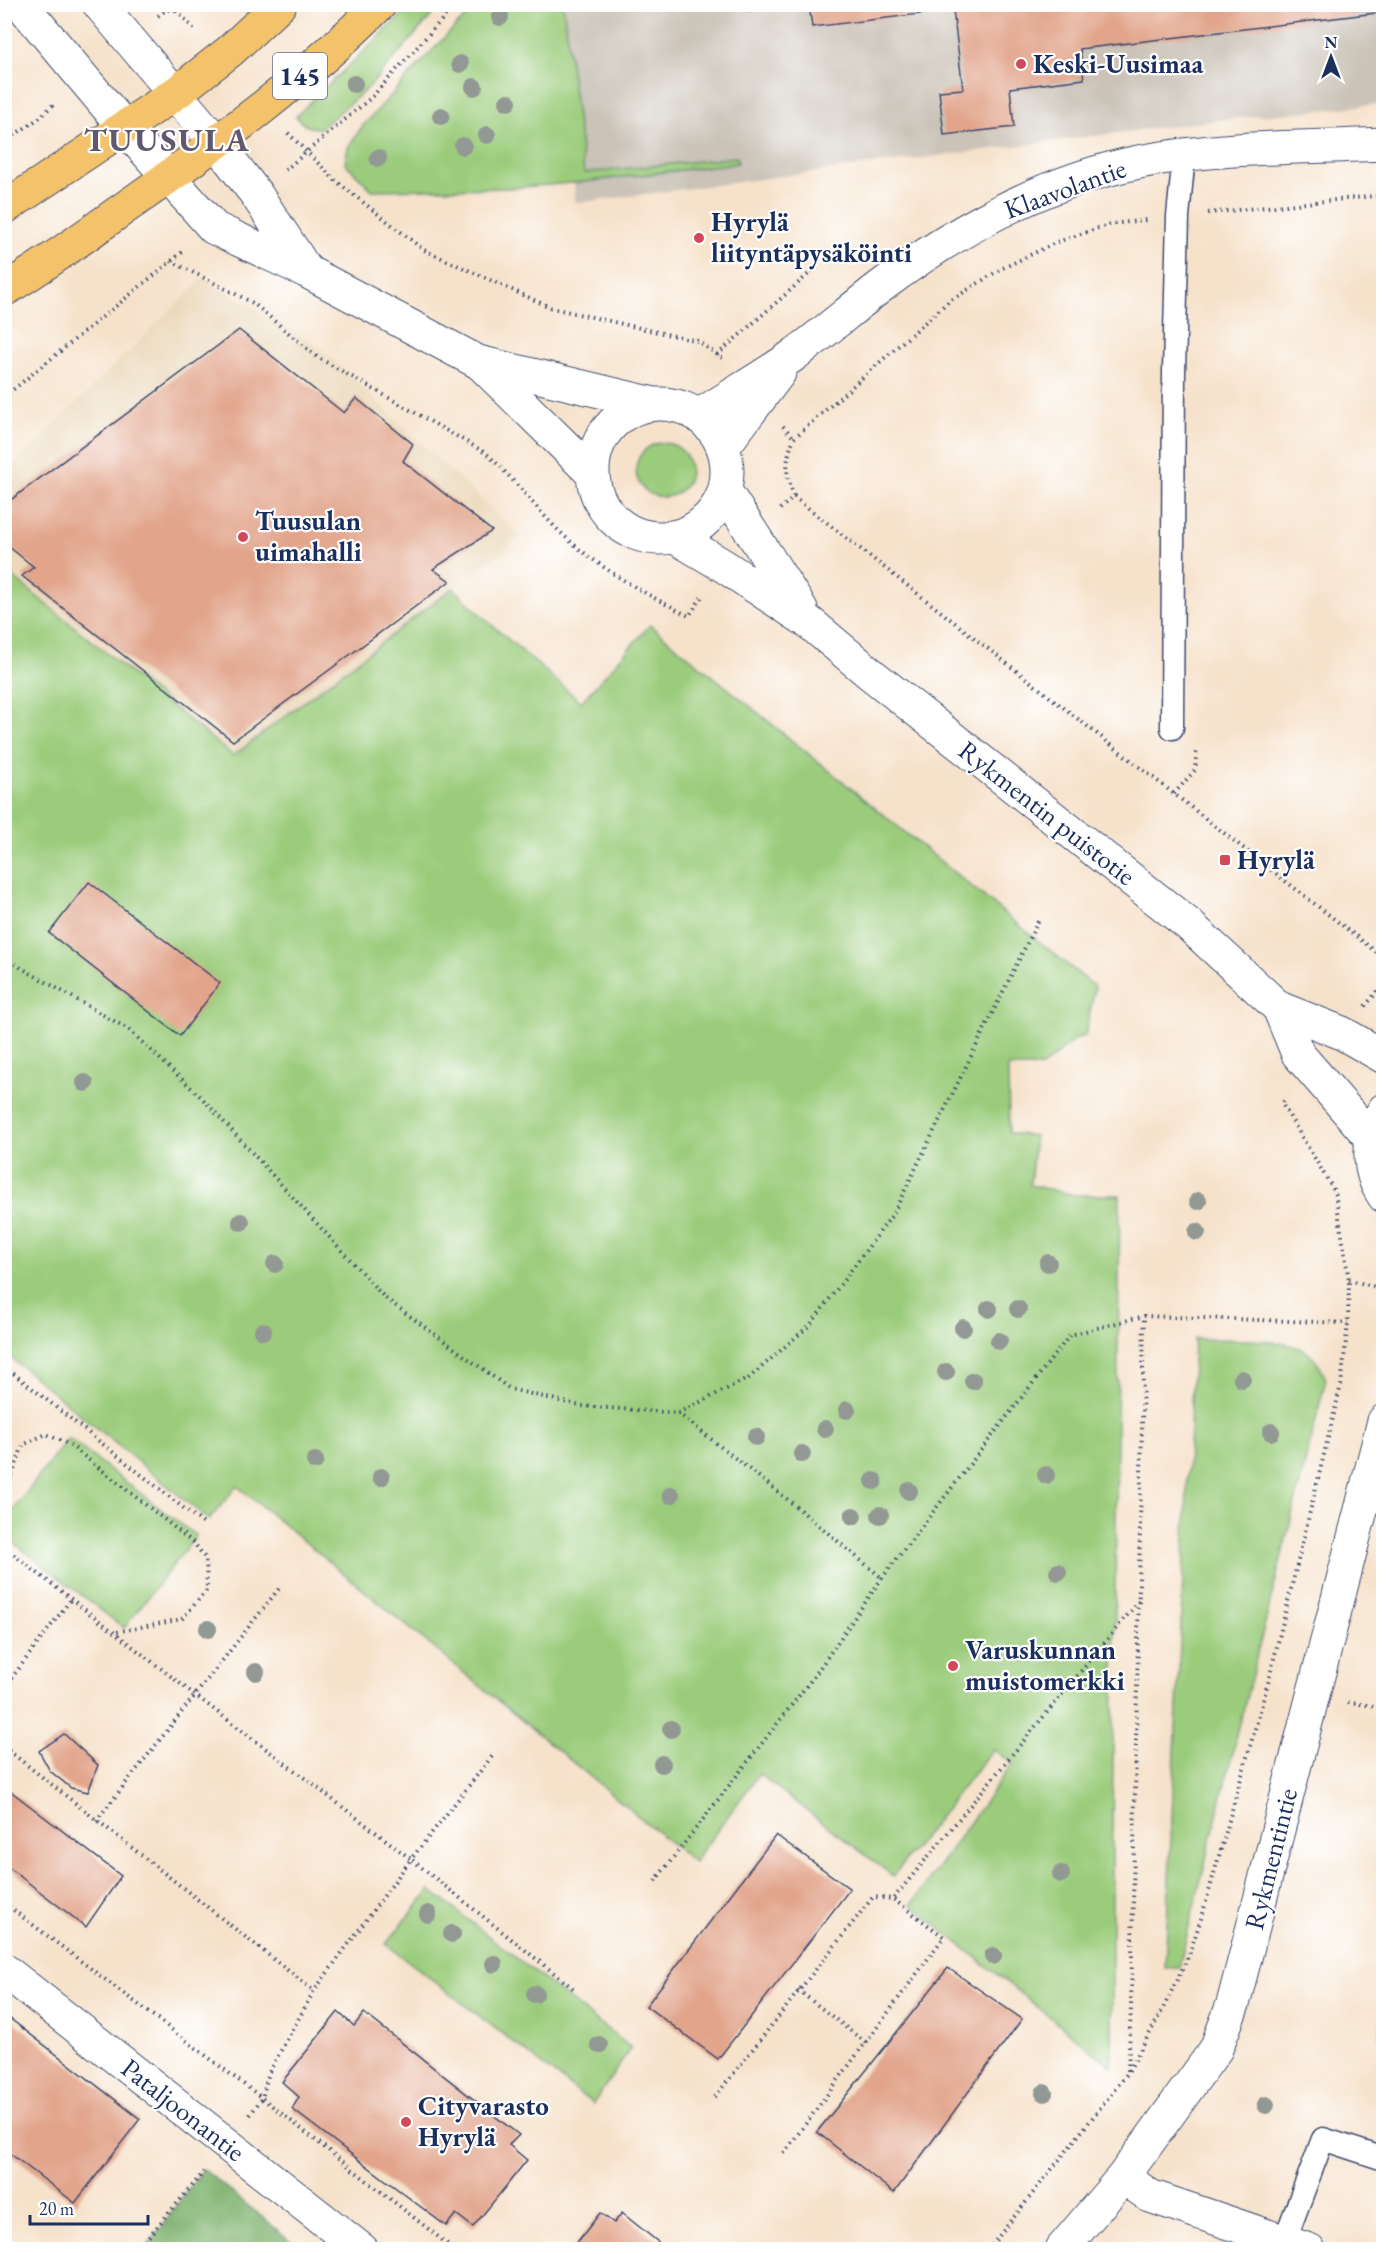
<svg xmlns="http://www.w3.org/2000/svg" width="1388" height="2254" viewBox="0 0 1388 2254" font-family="'EB Garamond',serif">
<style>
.built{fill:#ebd8ba}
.industrial{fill:#cbc3b8}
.green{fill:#9bcc7b;stroke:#5b7e6c;stroke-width:1.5}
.forest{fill:#7cb06b;stroke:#4c7064;stroke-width:1.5}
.building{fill:#e2a58c}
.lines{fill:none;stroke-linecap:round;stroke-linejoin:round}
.service-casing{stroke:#3c4a6e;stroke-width:25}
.minor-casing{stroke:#3c4a6e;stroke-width:35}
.tertiary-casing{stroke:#3c4a6e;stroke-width:35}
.primary-casing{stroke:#3c4a6e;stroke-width:35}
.path{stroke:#3c4a6e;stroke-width:4;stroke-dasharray:1.5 4.5;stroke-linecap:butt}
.service{stroke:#fff;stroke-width:22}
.minor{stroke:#fff;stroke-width:33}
.tertiary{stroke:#fff;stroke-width:33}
.primary{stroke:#f4c26a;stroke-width:33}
.tree{fill:#929994}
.poi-dot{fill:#d1495b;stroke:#fff;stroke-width:2}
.labels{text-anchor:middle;stroke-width:4.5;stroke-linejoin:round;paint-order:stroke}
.shield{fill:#fff;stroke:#5f6d8e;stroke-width:1.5}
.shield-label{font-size:26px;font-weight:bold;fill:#1b2f5e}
.poi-label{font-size:27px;font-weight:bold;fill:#1b2f5e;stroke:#fff;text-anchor:start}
.street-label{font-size:27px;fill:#1b2f5e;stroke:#fff}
.district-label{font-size:33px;font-weight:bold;letter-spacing:1.5px;fill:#61586e;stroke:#fff}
</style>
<rect width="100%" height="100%" fill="#fff"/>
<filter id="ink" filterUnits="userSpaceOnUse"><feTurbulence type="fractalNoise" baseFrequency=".0167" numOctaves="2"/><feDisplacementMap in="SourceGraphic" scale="12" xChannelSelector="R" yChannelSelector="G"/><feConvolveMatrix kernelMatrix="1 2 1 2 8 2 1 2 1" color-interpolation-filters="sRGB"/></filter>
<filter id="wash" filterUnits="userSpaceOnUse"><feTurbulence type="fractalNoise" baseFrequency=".008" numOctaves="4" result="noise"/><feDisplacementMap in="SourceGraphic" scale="24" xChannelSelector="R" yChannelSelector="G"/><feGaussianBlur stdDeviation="1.35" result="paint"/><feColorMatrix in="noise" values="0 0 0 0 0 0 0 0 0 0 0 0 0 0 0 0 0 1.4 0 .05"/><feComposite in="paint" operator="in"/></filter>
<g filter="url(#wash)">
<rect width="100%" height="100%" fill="#f6e2cb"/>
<!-- built -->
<polygon class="built" points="203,278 317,345 521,537 233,756 5,570 5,473"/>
<!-- industrial -->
<polygon class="industrial" points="552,5 1383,5 1383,104 1217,120 576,203"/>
<!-- green -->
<g class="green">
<polygon points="478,4 563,5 584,173 737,157 738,163 584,182 511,188 372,190 345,163 348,147 362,127 442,40"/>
<path d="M412,5h29l-72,82 -48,41c-12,0 -18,-2 -25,-12z"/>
<circle cx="663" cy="470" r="27"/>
<polygon points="4,570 233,756 453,588 485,619 581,702 650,625 1095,987 1085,1036 1075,1039 1042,1067 1008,1067 1009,1133 1035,1136 1030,1185 1075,1195 1120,1195 1112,1838 1112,2067 911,1905 1012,1764 993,1749 893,1876 759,1774 694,1862 237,1486 209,1520 5,1353"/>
<path d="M1194,1339c27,1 93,-2 113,13 10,8 14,16 19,27l-147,588 -14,1z"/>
<polygon points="68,1438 196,1536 124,1628 5,1536 5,1521"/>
<polygon points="430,1890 631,2048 593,2104 386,1944"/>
</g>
<!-- forest -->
<polygon class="forest" points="203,2169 301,2249 146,2249"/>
<g id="blocks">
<!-- building -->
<g class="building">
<polygon points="809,4 1384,4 1384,12 1080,49 1084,79 1010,88 1014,127 944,135 939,91 963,89 953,10 812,27"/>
<polygon points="239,330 344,413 356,398 413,444 403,461 492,531 433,569 450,581 233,741 22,576 34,567 4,543 4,505"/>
<polygon points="89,882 220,983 180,1036 49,933"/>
<polygon points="64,1734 98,1765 88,1792 71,1788 50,1771 39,1751"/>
<polygon points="4,1786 121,1876 86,1927 4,1864"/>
<polygon points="776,1835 850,1889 718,2059 646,2006"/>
<polygon points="948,1968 1022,2019 894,2193 817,2132"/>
<polygon points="338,2012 354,2026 364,2013 519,2135 509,2145 527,2160 473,2227 456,2214 446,2226 292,2109 299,2097 282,2082"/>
<polygon points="1382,2013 1384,2014 1384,2038 1378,2037"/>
<polygon points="4,2014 140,2119 75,2203 4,2149"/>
<polygon points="600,2213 614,2223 622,2213 668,2250 571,2250"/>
</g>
</g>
</g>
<g filter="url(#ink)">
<use href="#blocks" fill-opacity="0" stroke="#3c4a6e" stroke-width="1.5"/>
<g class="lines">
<!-- service casing -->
<g class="service-casing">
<g id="service">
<polyline points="1172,728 1174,372 1178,216 1184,156"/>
<polyline points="1284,2242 1323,2139 1384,2159"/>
</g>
</g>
<!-- minor casing -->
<g class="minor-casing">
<g id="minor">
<path d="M699,416c30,-20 63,-38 92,-59 31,-22 59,-47 89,-70 76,-57 165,-106 259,-125 80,-16 164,-14 245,-18"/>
<polyline points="723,447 779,373"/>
<polyline points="4,1970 362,2250"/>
<polyline points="1123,2177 1150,2196 1309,2250"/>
<polyline points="1061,2250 1123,2177 1216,2049 1233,2004 1384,1421"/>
</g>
</g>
<!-- tertiary casing -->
<g class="tertiary-casing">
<g id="tertiary">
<polyline points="21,4 125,128 214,228 306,271 478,362 654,404"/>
<polyline points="99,4 216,142 256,194 306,270"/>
<polyline points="480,363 592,473"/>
<circle cx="660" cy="471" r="67"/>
<polyline points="725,491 801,609"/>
<polyline points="675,537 724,566 810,623 872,675 1188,924 1279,1008 1342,1033 1384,1057"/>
<polyline points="1279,1008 1298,1054 1371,1138"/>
<path d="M1384,1110c-17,26 -18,60 0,86"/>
</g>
</g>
<!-- primary casing -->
<g class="primary-casing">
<g id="primary">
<polyline points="4,208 176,93 230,51 280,4"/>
<path d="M4,290c45,-27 86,-58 129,-88 86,-60 173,-123 247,-198"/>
</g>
</g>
<!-- path -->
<g class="path">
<polyline points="161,4 166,10"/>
<polyline points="749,4 750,13"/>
<polyline points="177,10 196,32"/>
<polyline points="158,16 166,10 177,10 183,4"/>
<polyline points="288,133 336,181 424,250 552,308 697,341 722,358"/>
<polyline points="4,142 38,119 56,102"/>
<polyline points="285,170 372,97 456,4"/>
<polyline points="1208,213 1384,195"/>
<path d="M171,261l82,42 64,54 169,96c27,25 47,52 72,77 37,36 85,63 131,86l14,-21"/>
<polyline points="717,355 820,264"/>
<polyline points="4,397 185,250"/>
<polyline points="783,426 794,438"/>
<path d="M794,496c-9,-23 -9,-35 0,-58l154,-136 53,-33 56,-27 54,-18 36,-4"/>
<polyline points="780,509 794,497 1384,958"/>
<polyline points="1174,794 1195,770 1197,748"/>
<polyline points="4,958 128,1029 202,1098 385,1298 510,1389 581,1406 678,1413 749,1378 811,1324 893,1214 1039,919"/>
<polyline points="1365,1006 1384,984"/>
<polyline points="1349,1280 1384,1289"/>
<polyline points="4,1366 205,1525"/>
<polyline points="678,1413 787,1499 882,1578"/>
<polyline points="4,1498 23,1445 46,1434 70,1445 194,1543 206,1559 207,1590 182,1619 116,1632"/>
<polyline points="4,1547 195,1695 411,1859 494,1754"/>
<polyline points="4,1688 72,1598"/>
<polyline points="1348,1702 1384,1708"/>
<polyline points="4,1747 314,1991"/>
<polyline points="96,1821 281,1586"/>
<polyline points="655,1881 815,1675 882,1578 1070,1335 1144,1316 1348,1323"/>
<polyline points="4,1903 262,2098 455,2250"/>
<polyline points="798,1990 866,2043"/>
<polyline points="1128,2071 1131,2008 1144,1316"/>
<polyline points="715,2097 873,1897 893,1899 1139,1601"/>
<polyline points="250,2115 262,2098 269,2072 314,1991 411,1859 574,1989"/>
<polyline points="784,2153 944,1937 893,1899"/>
<polyline points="137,2250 204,2172"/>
<polyline points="988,2250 1127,2074 1162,2011 1189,1955 1202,1916 1268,1683 1341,1385 1348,1323 1349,1280 1335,1192 1282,1104 1286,1098"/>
</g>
<!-- service -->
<use href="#service" class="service"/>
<!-- minor -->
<use href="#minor" class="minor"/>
<!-- tertiary -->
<use href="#tertiary" class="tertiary"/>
<!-- primary -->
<use href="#primary" class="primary"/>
</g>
<!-- trees -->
<g class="tree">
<circle cx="500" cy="17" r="9"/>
<circle cx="460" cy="64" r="9"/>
<circle cx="354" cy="84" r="9"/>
<circle cx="474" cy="87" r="9"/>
<circle cx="508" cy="102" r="9"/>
<circle cx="441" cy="116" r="9"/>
<circle cx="487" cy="135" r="9"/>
<circle cx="463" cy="146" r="9"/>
<circle cx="378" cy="158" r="9"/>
<circle cx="85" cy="1083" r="9"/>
<circle cx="1198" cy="1201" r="9"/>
<circle cx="241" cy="1222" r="9"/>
<circle cx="1197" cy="1232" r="9"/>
<circle cx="1048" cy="1263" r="9"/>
<circle cx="275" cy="1264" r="9"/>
<circle cx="989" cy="1309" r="9"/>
<circle cx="1018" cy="1309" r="9"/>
<circle cx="963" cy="1328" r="9"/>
<circle cx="263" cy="1331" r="9"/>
<circle cx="999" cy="1341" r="9"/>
<circle cx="946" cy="1372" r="9"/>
<circle cx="1242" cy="1379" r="9"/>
<circle cx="973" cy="1381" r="9"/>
<circle cx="847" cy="1410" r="9"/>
<circle cx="825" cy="1429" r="9"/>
<circle cx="1271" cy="1432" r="9"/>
<circle cx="756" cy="1437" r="9"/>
<circle cx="802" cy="1454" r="9"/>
<circle cx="315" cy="1461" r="9"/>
<circle cx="1046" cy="1475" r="9"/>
<circle cx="381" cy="1477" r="9"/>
<circle cx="874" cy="1481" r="9"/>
<circle cx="909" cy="1491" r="9"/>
<circle cx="671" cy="1495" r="9"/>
<circle cx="880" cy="1515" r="9"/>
<circle cx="853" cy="1516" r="9"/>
<circle cx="1058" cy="1572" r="9"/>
<circle cx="208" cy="1629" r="9"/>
<circle cx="256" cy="1672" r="9"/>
<circle cx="671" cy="1729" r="9"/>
<circle cx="662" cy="1764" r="9"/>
<circle cx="1061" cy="1874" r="9"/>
<circle cx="428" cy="1914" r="9"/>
<circle cx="452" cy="1934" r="9"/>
<circle cx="993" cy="1956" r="9"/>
<circle cx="494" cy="1964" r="9"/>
<circle cx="535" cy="1994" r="9"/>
<circle cx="599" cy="2045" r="9"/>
<circle cx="1044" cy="2093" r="9"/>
<circle cx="1266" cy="2105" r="9"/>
</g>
</g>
<!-- markers -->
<g class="poi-dot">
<circle cx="1021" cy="64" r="6"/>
<circle cx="699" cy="238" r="6"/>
<circle cx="243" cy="537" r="6"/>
<rect x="1219" y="854" width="12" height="12" rx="3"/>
<circle cx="953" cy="1666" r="6"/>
<circle cx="406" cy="2122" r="6"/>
</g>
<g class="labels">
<!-- shield labels -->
<rect class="shield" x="273" y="53" width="54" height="46" rx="4.5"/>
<g class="shield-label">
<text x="300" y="85">145</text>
</g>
<!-- poi labels -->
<g class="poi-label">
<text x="1033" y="73">Keski-Uusimaa</text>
<text x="711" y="231">Hyrylä<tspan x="711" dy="31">liityntäpysäköinti</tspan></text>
<text x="255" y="530">Tuusulan<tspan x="255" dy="31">uimahalli</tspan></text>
<text x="1237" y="869">Hyrylä</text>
<text x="965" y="1659">Varuskunnan<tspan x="965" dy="31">muistomerkki</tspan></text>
<text x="418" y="2115">Cityvarasto<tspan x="418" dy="31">Hyrylä</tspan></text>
</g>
<!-- street labels -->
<g class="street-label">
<text transform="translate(1065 189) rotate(-20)" y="9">Klaavolantie</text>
<text transform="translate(1047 813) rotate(38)" y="9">Rykmentin puistotie</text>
<text transform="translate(1271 1859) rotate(-76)" y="9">Rykmentintie</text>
<text transform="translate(183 2110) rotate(38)" y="9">Pataljoonantie</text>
</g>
<!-- district labels -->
<g class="district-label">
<text x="167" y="151">TUUSULA</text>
</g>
</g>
<!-- margin -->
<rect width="1388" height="2254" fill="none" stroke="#fff" stroke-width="24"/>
<!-- north arrow -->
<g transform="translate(1331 57)" stroke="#ffffff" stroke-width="4.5" paint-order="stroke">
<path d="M0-4.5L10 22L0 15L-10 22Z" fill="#1b2f5e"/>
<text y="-9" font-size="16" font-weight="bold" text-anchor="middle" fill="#1b2f5e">N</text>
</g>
<!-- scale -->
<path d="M30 2215v9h118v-9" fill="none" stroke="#1b2f5e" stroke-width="3"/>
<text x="39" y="2215" font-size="18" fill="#1b2f5e" stroke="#ffffff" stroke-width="4.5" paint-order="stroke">20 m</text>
</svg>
